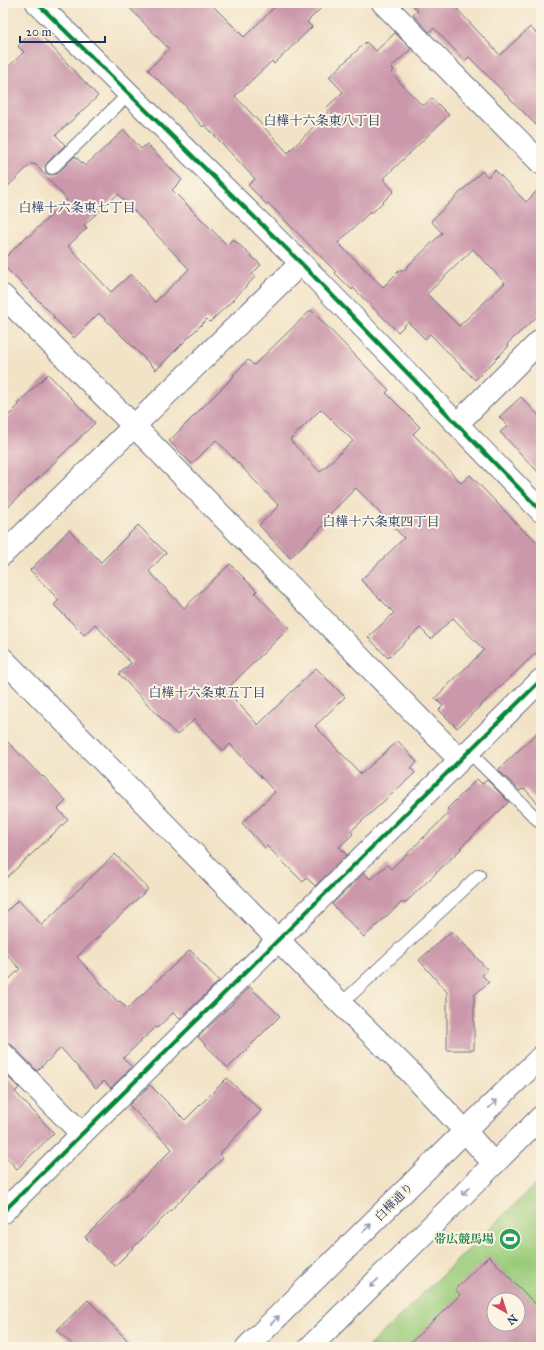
<svg xmlns="http://www.w3.org/2000/svg" width="544" height="1350" viewBox="0 0 544 1350" font-family="'IM FELL Great Primer','Noto Serif JP',serif">
<style>
.green{fill:#9bcc7b;stroke:#5b7e6c;fill-rule:evenodd}
.building{fill:#cb97aa;fill-rule:evenodd}
.lines{fill:none;stroke-linecap:round;stroke-linejoin:round}
.service-casing{stroke:#666e82;stroke-width:14}
.minor-casing{stroke:#666e82;stroke-width:24}
.tertiary-casing{stroke:#666e82;stroke-width:24}
.service{stroke:#fff;stroke-width:12}
.minor{stroke:#fff;stroke-width:22}
.tertiary{stroke:#fff;stroke-width:22}
.cycleway-casing{stroke:#fcf5e5;stroke-width:6}
.cycleway{stroke:#00873e;stroke-width:4}
.oneway{stroke:#8d97ae}
.labels{text-anchor:middle;stroke-width:4;stroke-linejoin:round;paint-order:stroke}
.street-label{font-size:12px;fill:#1b2f5e;stroke:#fcf5e5}
.leisure-label{font-size:12px;font-weight:bold;fill:#27864d;stroke:#fcf5e5;text-anchor:end}
.neighbourhood-label{font-size:13px;fill:#1b2f5e;stroke:#fcf5e5}
</style>
<rect width="100%" height="100%" fill="#fcf5e5"/>
<filter id="ink" filterUnits="userSpaceOnUse"><feTurbulence type="fractalNoise" baseFrequency=".025" numOctaves="2"/><feDisplacementMap in="SourceGraphic" scale="8" xChannelSelector="R" yChannelSelector="G"/><feConvolveMatrix kernelMatrix="1 2 1 2 8 2 1 2 1" color-interpolation-filters="sRGB"/></filter>
<filter id="wash" filterUnits="userSpaceOnUse"><feTurbulence type="fractalNoise" baseFrequency=".012" numOctaves="4" result="noise"/><feDisplacementMap in="SourceGraphic" scale="16" xChannelSelector="R" yChannelSelector="G"/><feGaussianBlur stdDeviation="0.9" result="paint"/><feColorMatrix in="noise" values="0 0 0 0 0 0 0 0 0 0 0 0 0 0 0 0 0 1.4 0 .05"/><feComposite in="paint" operator="in"/></filter>
<g filter="url(#wash)">
<rect width="100%" height="100%" fill="#f2e3c6"/>
<!-- green -->
<path class="green" d="M541,1179v168h-173zM494,1300h24v24h-24z"/>
<g id="blocks">
<!-- building -->
<g class="building">
<path d="M125,3h85l34,34 35,-34h47l-19,19 5,5 -38,37 -2,-3 -37,35 53,57 41,-42 -3,-3 17,-16 -14,-15 37,-35 10,9 19,-18 16,16 -20,18 3,3 -3,3 32,33 9,-8 17,17 -66,64 11,12 -22,22 -1,-2 -33,32 45,44 18,-18 2,2 39,-38 -11,-12 51,-50 6,6 7,-7 31,32 15,-15v126l-34,31 2,2 -34,34 -45,-46 -5,5 -17,-17 -10,10 -45,-44 -1,2 -17,-17 1,-1 -68,-69 -1,2 -19,-20 7,-6 -50,-54 -2,2 -18,-19 1,-1 -38,-37 21,-21zM473,249l32,34 -46,43 -32,-32z"/>
<polygon points="411,3 462,3 456,8 500,55 530,27 541,38 541,130 469,57 465,61 434,28 429,32 413,15 418,11"/>
<path d="M35,29l63,67 -42,39 9,10 -18,18 -2,3 1,7 4,2 7,-1 18,-18 10,10 39,-36 17,19 6,-5 35,36 -10,10 55,55 6,-6 28,26 -9,9 3,3 -26,27 -19,18 -3,-3 -51,51 -57,-57 -25,25 -21,-21 1,-1 -51,-51v-5l24,-24 1,1 39,-37 -32,-36 -1,1 -2,-2 -29,28v-119l21,-20 -6,-6zM118,194l71,75 -34,33 -24,-28 -20,18 -43,-46 19,-18 -3,-3z"/>
<path d="M311,310l78,80 -3,3 34,34 -7,7 48,49 9,-8 57,59 1,-1 13,13v102l-84,80 -18,-18 4,-4 -8,-8 49,-48 -31,-32 -22,21 -11,-11 -32,30 -20,-21 26,-24 -33,-33 43,-42 -48,-50 -34,34 3,2 -35,34 -31,-33 20,-19 -63,-66 -24,24 -23,-23 65,-65 -1,-1 15,-15 6,5zM321,409l32,32 -33,31 -30,-32z"/>
<polygon points="48,374 95,423 3,512 3,421 19,405 17,404"/>
<polygon points="521,397 541,418 541,475 500,432 508,426 499,417"/>
<polygon points="138,525 166,553 149,571 184,608 230,564 257,591 255,593 289,628 226,690 258,725 316,668 345,697 315,726 361,774 398,741 417,762 411,768 415,773 351,831 353,834 339,847 347,855 315,886 307,878 303,882 267,846 265,848 242,823 275,792 230,744 223,751 194,720 177,735 119,674 131,663 95,624 84,635 54,605 59,600 30,570 69,530 101,562"/>
<polygon points="541,729 541,807 525,789 523,790 522,789 520,791 498,770"/>
<polygon points="3,737 42,777 43,776 66,801 58,809 68,820 3,881"/>
<polygon points="477,779 482,784 487,780 509,802 460,848 461,849 404,904 402,902 364,937 332,904 364,873 370,879 387,865 391,869 450,812 447,809"/>
<polygon points="115,854 148,889 77,957 118,1002 120,1001 127,1009 190,950 219,981 180,1019 173,1013 157,1028 156,1027 123,1058 132,1067 111,1088 104,1081 96,1088 61,1048 37,1071 12,1045 7,1042 3,1042 3,985 20,969 3,951 3,915 18,900 42,925"/>
<polygon points="452,931 488,970 482,975 489,982 474,995 474,1050 447,1050 447,992 419,960"/>
<polygon points="250,987 280,1016 228,1068 198,1037"/>
<polygon points="3,1072 19,1088 15,1092 54,1133 17,1169 3,1154"/>
<polygon points="227,1078 261,1111 219,1154 223,1158 115,1266 85,1237 172,1149 129,1105 150,1085 185,1120"/>
<path d="M489,1256l52,54v37h-135l54,-52 -5,-6zM494,1300h24v24h-24z"/>
<polygon points="88,1300 134,1347 75,1347 57,1330"/>
</g>
</g>
</g>
<g filter="url(#ink)">
<use href="#blocks" fill-opacity="0" stroke="#666e82" stroke-width="1"/>
<g class="lines">
<!-- service casing -->
<g class="service-casing">
<g id="service">
<polyline points="52,168 129,94"/>
<polyline points="469,752 541,823"/>
<polyline points="341,1004 479,875"/>
</g>
</g>
<!-- minor casing -->
<g class="minor-casing">
<g id="minor">
<polyline points="37,3 301,263 541,511"/>
<polyline points="383,3 541,163"/>
<polyline points="3,296 134,426 460,760"/>
<polyline points="458,423 541,340"/>
<polyline points="3,554 301,263"/>
<polyline points="3,1054 82,1134"/>
<polyline points="3,1212 541,680"/>
</g>
</g>
<!-- tertiary casing -->
<g class="tertiary-casing">
<g id="tertiary">
<polyline points="3,659 341,1004 408,1070 465,1131 494,1164"/>
<polyline points="247,1347 465,1131 541,1057"/>
<polyline points="310,1347 541,1117"/>
</g>
</g>
<!-- service -->
<use href="#service" class="service"/>
<!-- minor -->
<use href="#minor" class="minor"/>
<!-- tertiary -->
<use href="#tertiary" class="tertiary"/>
<!-- cycleway casing -->
<g class="cycleway-casing">
<g id="cycleway">
<polyline points="37,3 301,263 541,511"/>
<polyline points="3,1212 541,680"/>
</g>
</g>
<!-- cycleway -->
<use href="#cycleway" class="cycleway"/>
</g>
<!-- one-way arrows -->
<defs><path id="oneway-shaft" d="M-6 0H5M1.5-3L5.5 0L1.5 3" fill="none" stroke-width="1.6" stroke-linecap="round" stroke-linejoin="round"/></defs>
<g class="oneway">
<use href="#oneway-shaft" transform="translate(493 1104) rotate(-44)"/>
<use href="#oneway-shaft" transform="translate(466 1191) rotate(135)"/>
<use href="#oneway-shaft" transform="translate(367 1228) rotate(-45)"/>
<use href="#oneway-shaft" transform="translate(374 1283) rotate(135)"/>
<use href="#oneway-shaft" transform="translate(275 1320) rotate(-45)"/>
</g>
</g>
<!-- icons -->
<defs>
<g id="stadium-disc" transform="scale(1.15)"><circle r="9.5" fill="#2e9e5b" stroke="#fcf5e5"/><path d="M0-5a6.5 5 0 1 0 0 10a6.5 5 0 1 0 0-10ZM-3.5-1.8h7v3.6h-7Z" fill="#fff"/></g>
</defs>
<g fill-rule="evenodd">
<use href="#stadium-disc" x="510" y="1239"/>
</g>
<g class="labels">
<!-- street labels -->
<g class="street-label">
<text transform="translate(394 1202) rotate(-45)" y="4">白樺通り</text>
</g>
<!-- leisure labels -->
<g class="leisure-label">
<text x="494" y="1243">帯広競馬場</text>
</g>
<!-- neighbourhood labels -->
<g class="neighbourhood-label">
<text x="322" y="125">白樺十六条東八丁目</text>
<text x="77" y="212">白樺十六条東七丁目</text>
<text x="381" y="526">白樺十六条東四丁目</text>
<text x="207" y="697">白樺十六条東五丁目</text>
</g>
</g>
<!-- margin -->
<rect width="544" height="1350" fill="none" stroke="#fcf5e5" stroke-width="16"/>
<!-- north arrow -->
<g transform="translate(506 1312) rotate(141)"><circle r="19" fill="#fcf5e5" stroke="#a2a6af"/>
<path d="M0-3L7 15L0 10L-7 15Z" fill="#d1495b"/>
<text y="-6" font-size="11" font-weight="bold" text-anchor="middle" fill="#1b2f5e">N</text>
</g>
<!-- scale -->
<path d="M20 36v6h85v-6" fill="none" stroke="#1b2f5e" stroke-width="2"/>
<text x="26" y="36" font-size="12" fill="#1b2f5e" stroke="#fcf5e5" stroke-width="3" paint-order="stroke">20 m</text>
</svg>
